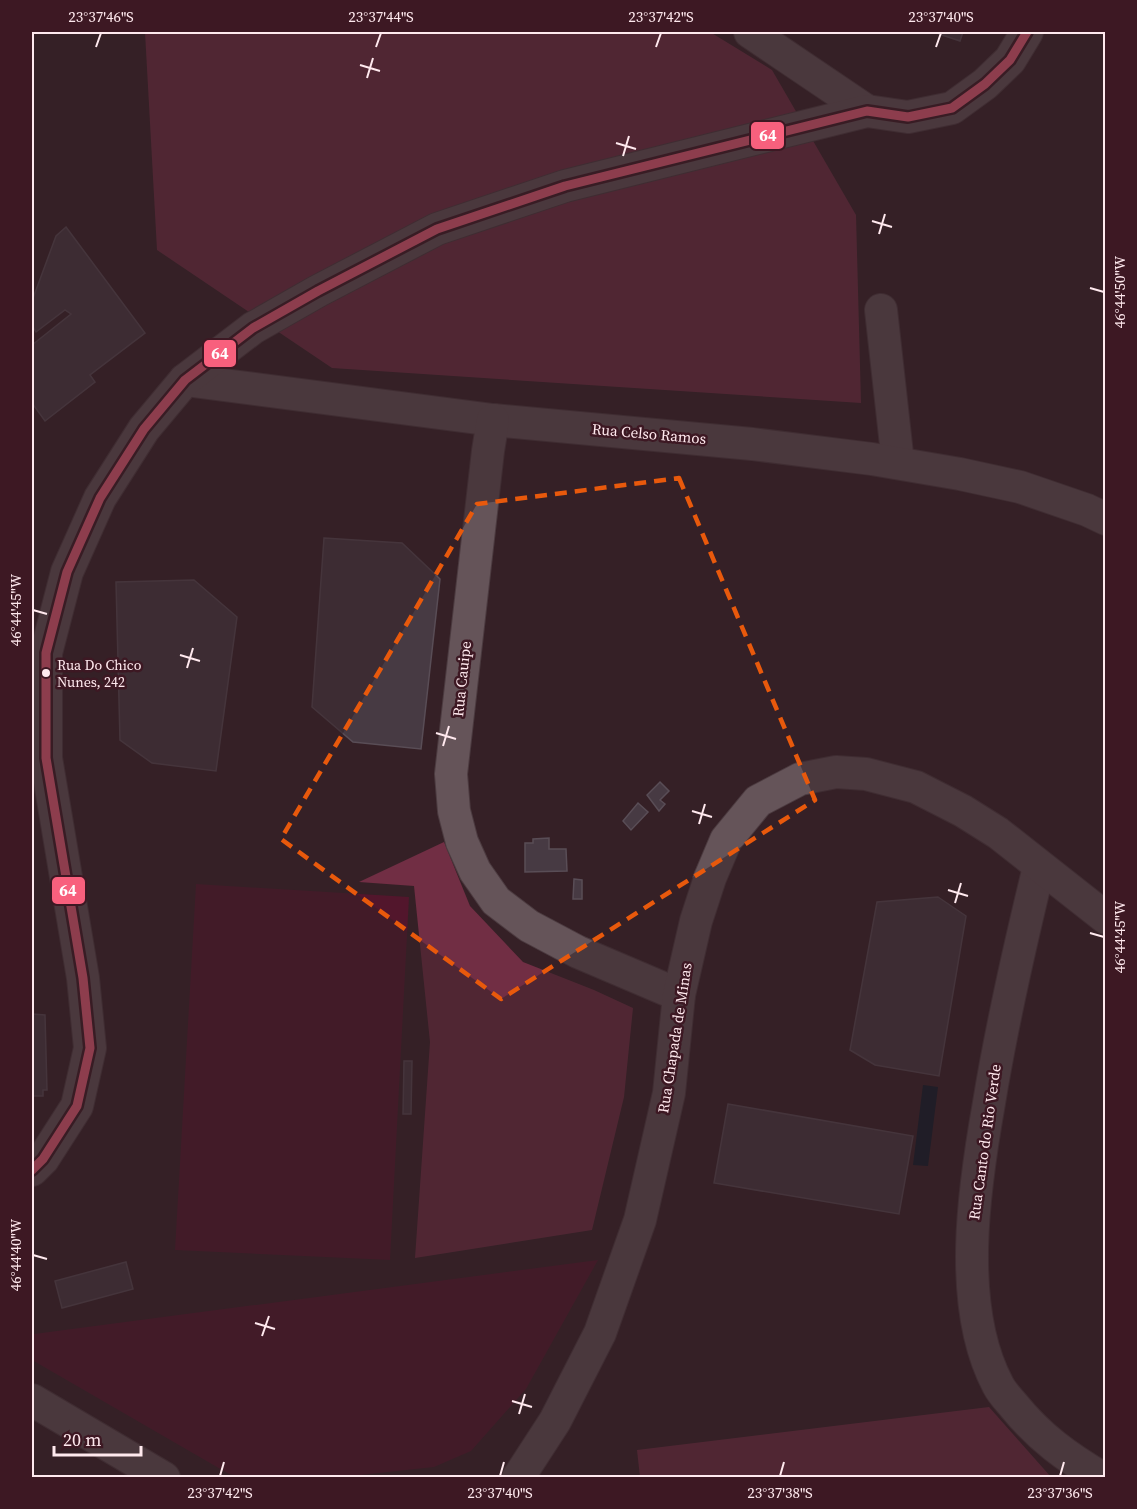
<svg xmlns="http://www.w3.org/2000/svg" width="1137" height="1509" viewBox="0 0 1137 1509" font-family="'Source Serif 4',serif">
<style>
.green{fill:#52162c}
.forest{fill:#712e44}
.water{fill:#071928}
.building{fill:#473a43;stroke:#594d56;stroke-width:1.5}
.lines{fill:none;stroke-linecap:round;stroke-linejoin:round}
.minor-casing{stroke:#4c3b40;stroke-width:34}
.minor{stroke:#655459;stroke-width:32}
.bus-1-casing{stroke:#3d1823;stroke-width:14}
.bus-1{stroke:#f8607d;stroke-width:9}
.marked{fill:none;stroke:#e8590c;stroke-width:4.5;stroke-dasharray:12 8;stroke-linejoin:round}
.ticks{fill:none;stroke:#ffe9ee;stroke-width:2}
.bus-dot{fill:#ffe9ee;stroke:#3d1823;stroke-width:2}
.labels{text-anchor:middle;stroke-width:5;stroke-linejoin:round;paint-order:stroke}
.bus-label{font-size:14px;fill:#ffe9ee;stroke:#3d1823;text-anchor:start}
.street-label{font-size:15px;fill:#ffe9ee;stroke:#3d1823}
.line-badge{stroke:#3d1823;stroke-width:2}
.badge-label{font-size:16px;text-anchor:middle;font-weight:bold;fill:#fff}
.neatline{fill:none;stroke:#ffe9ee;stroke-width:2}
.ticks-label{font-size:15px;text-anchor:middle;fill:#ffe9ee}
</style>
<rect width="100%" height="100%" fill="#352026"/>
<!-- green -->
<g class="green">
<polygon points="196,884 409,897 390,1260 175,1250"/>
<polygon points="598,1260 526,1389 471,1451 434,1467 342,1477 252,1478 229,1474 32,1360 32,1337 34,1334"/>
</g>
<!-- forest -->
<g class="forest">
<polygon points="145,32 710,32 772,70 856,215 861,403 332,368 157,250"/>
<polygon points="444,842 470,906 523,962 594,990 633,1008 624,1097 592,1230 415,1258 430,1042 414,886 359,882"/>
<polygon points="989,1407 1051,1477 640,1477 637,1450"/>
</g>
<!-- water -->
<polygon class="water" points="923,1085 938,1087 928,1166 913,1165"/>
<!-- building -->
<g class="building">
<polygon points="940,32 963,32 960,41 939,34"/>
<polygon points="66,227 145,333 90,375 95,382 45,421 32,403 32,345 71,314 65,310 36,332 32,325 32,301 56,236"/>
<polygon points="324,538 402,543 440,579 421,749 353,742 312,707"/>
<polygon points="194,580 237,617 216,771 152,763 120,740 116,582"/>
<polygon points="660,782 669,791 660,800 665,804 659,811 647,795"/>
<polygon points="638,803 648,812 631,830 623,821"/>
<polygon points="549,838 549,849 566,849 567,871 525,872 525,843 533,843 533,839"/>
<polygon points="574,879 582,880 582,899 573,899"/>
<polygon points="938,897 966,916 939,1076 875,1065 850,1050 877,902"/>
<polygon points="32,1014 45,1015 47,1090 43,1090 43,1096 32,1096"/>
<polygon points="404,1061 412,1061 411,1114 403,1114"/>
<polygon points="728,1104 913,1136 899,1214 714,1183"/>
<polygon points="126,1262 133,1289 62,1308 55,1281"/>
</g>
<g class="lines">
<!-- minor casing -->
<g class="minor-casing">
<g id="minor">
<polyline points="750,32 867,111"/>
<polyline points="881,310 898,463"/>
<polyline points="185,380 493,420 752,444 872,459 960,474 1020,487 1087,510 1106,519"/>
<polyline points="493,420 488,451 451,774 454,811 462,842 475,871 496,901 529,926 578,952 679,995"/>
<path d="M1039,867c-19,78 -37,156 -50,236 -15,84 -33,203 9,282 4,8 11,15 16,21 26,32 53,51 88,72"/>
<polyline points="32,1170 43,1159 77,1106 90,1048 83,978 46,758 46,653 67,572 100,498 144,429 185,380 253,328 318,291 437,229 565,186 867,111 908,117 952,108 985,84 1010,60 1027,32"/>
<polyline points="32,1400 164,1478"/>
<polyline points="518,1478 555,1421 600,1333 640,1220 669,1093 679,995 696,921 710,878 726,840 758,801 800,779 836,772 866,774 916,787 963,811 998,833 1106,918"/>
</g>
</g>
<!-- minor -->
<use href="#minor" class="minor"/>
<!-- bus-1 casing -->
<g class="bus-1-casing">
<polyline id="bus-1" points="32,1170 43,1159 77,1106 90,1048 83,978 46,758 46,653 67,572 100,498 144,429 185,380 253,328 318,291 437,229 565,186 867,111 908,117 952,108 985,84 1010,60 1027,32"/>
</g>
<!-- bus-1 -->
<use href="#bus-1" class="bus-1"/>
</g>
<!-- marked area -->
<path d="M0 0H1137V1509H0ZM679,478l136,322 -314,199 -220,-160 196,-335z" fill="#352026" fill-opacity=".55" fill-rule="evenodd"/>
<path class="marked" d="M679,478l136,322 -314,199 -220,-160 196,-335z"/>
<!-- ticks -->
<path class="ticks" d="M96,47l5,-14M376,47l5,-14M656,47l5,-14M936,47l5,-14M360,65l20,6M367,78l6,-20M616,143l20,6M623,156l6,-20M872,221l20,6M879,234l6,-20M1090,288l14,4M33,610l14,4M180,655l20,6M187,668l6,-20M436,733l20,6M443,746l6,-20M692,811l20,6M699,824l6,-20M948,890l20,6M955,903l6,-20M1090,933l14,4M33,1255l14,4M255,1323l20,6M262,1336l7,-20M512,1401l20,6M519,1414l6,-20M220,1476l4,-14M500,1476l4,-14M780,1476l4,-14M1060,1476l4,-14"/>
<!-- markers -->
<circle class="bus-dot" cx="46" cy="673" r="5"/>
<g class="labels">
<!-- bus labels -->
<g class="bus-label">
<text x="57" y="670">Rua Do Chico<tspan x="57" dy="17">Nunes, 242</tspan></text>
</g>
<!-- street labels -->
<g class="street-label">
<text transform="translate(649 434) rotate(5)" y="5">Rua Celso Ramos</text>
<text transform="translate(462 679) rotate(-84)" y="5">Rua Cauipe</text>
<text transform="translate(675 1038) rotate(-81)" y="5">Rua Chapada de Minas</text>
<text transform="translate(985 1142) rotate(-82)" y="5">Rua Canto do Rio Verde</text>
</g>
</g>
<g class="line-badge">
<rect x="750" y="121" width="35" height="29" rx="6" fill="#f8607d"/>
<rect x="203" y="339" width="34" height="29" rx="6" fill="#f8607d"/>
<rect x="51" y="876" width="35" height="29" rx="6" fill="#f8607d"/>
</g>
<g class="badge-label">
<text x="768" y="141">64</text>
<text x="220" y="359">64</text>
<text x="68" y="896">64</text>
</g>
<!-- border -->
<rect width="1137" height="1509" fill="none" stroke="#3d1823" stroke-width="66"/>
<!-- scale -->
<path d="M54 1446v9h87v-9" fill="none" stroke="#ffe9ee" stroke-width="3"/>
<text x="63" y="1446" font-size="18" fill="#ffe9ee" stroke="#3d1823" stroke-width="4.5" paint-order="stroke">20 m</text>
<rect x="33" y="33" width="1071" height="1443" class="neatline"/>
<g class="ticks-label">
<text x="101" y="22">23°37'46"S</text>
<text x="381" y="22">23°37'44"S</text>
<text x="661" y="22">23°37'42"S</text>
<text x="941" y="22">23°37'40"S</text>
<text transform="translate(1120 292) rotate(-90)" y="5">46°44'50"W</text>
<text transform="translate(16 610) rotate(-90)" y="5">46°44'45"W</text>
<text transform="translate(1120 937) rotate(-90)" y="5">46°44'45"W</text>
<text transform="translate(16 1255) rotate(-90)" y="5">46°44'40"W</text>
<text x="220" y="1498">23°37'42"S</text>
<text x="500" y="1498">23°37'40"S</text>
<text x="780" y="1498">23°37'38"S</text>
<text x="1060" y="1498">23°37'36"S</text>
</g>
</svg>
